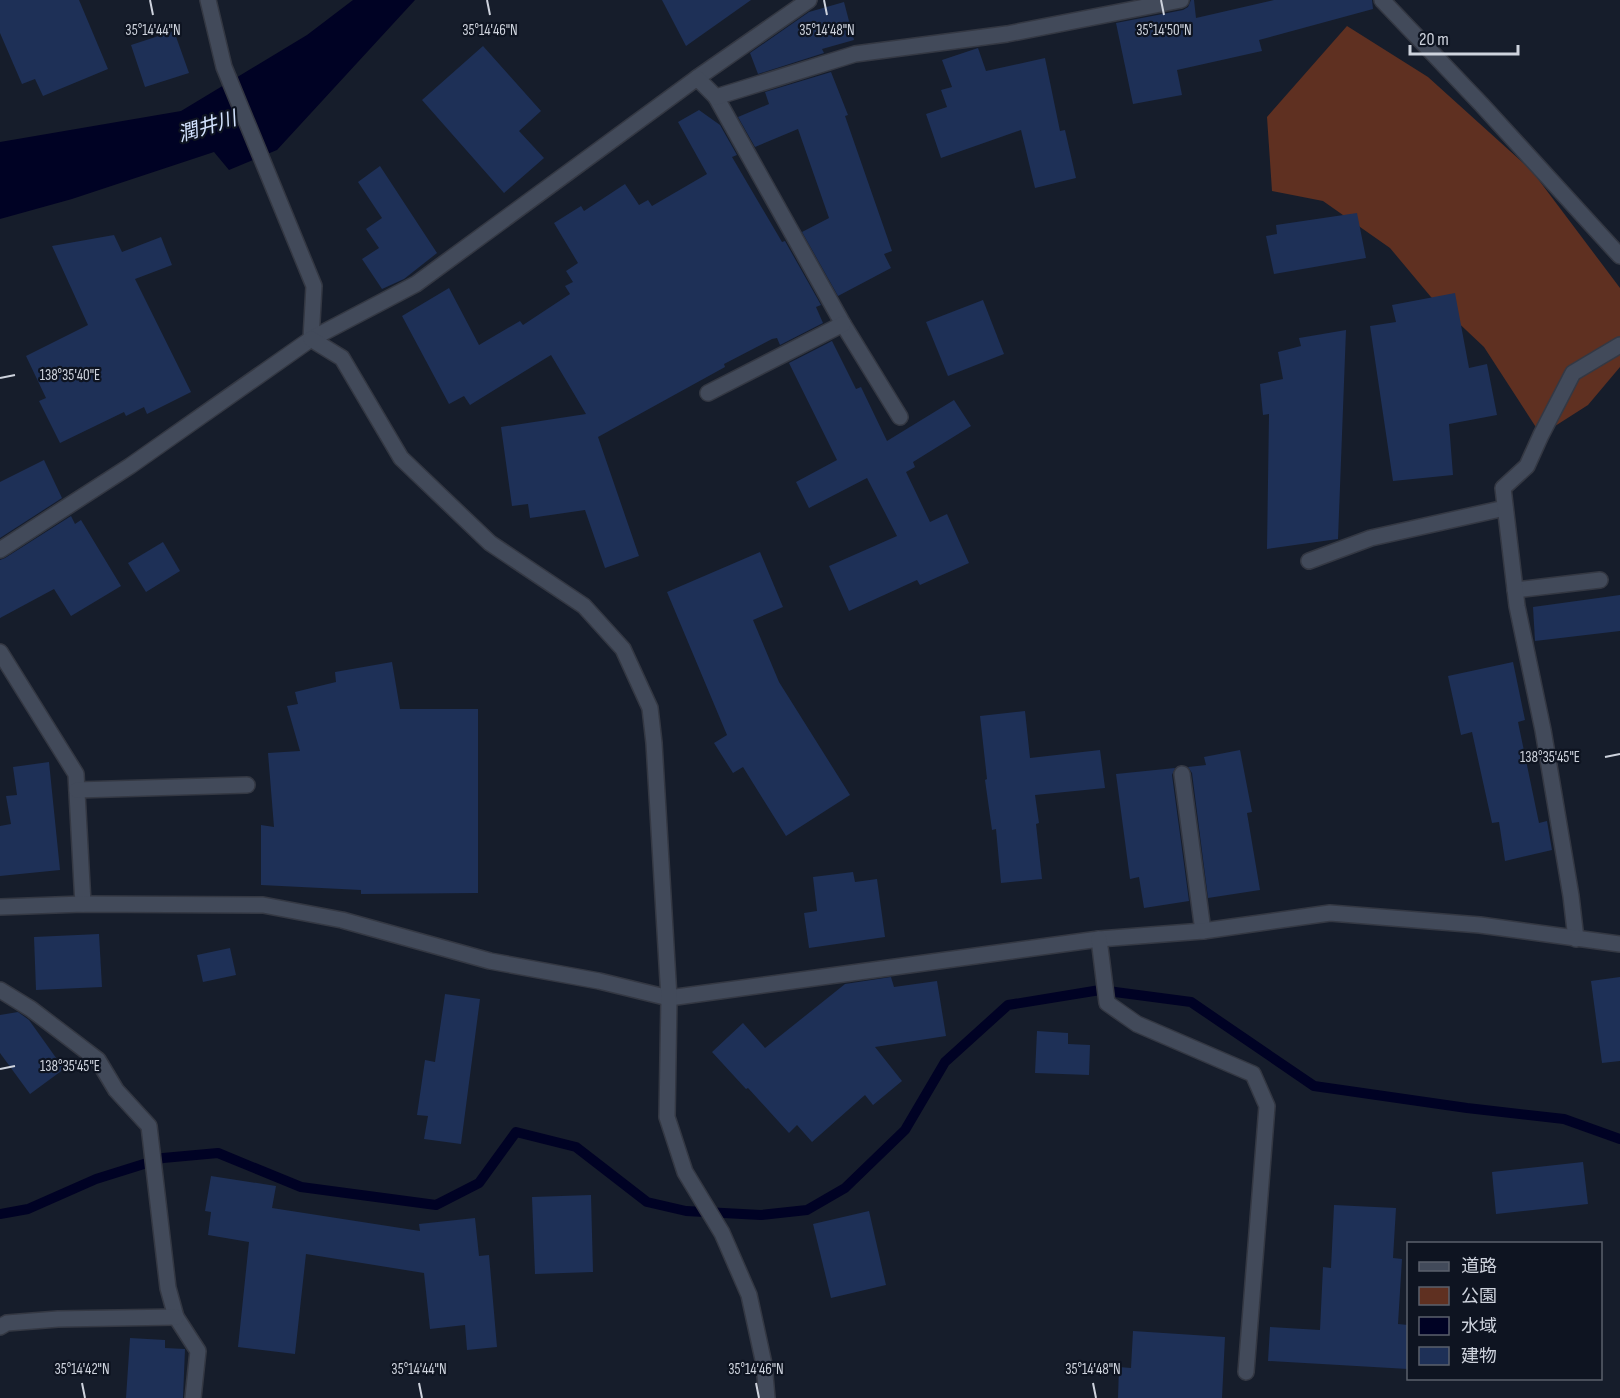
<svg xmlns="http://www.w3.org/2000/svg" width="1620" height="1398" viewBox="0 0 1620 1398" font-family="'Sofia Sans Condensed','Noto Sans JP',sans-serif">
<style>
.green{fill:#5f3021}
.water{fill:#000224}
.lines{fill:none;stroke-linecap:round;stroke-linejoin:round}
.stream{stroke:#000224;stroke-width:10}
.building{fill:#1e3057}
.lane-casing{stroke:#343843;stroke-width:18}
.street-casing{stroke:#343843;stroke-width:18}
.secondary-casing{stroke:#343843;stroke-width:18}
.lane{stroke:#424a5a;stroke-width:15}
.street{stroke:#424a5a;stroke-width:15}
.secondary{stroke:#424a5a;stroke-width:15}
.ticks{fill:none;stroke:#ced3dd;stroke-width:2}
.labels{text-anchor:middle;stroke-width:4.5;stroke-linejoin:round;paint-order:stroke}
.water-label{font-size:20px;font-style:italic;fill:#d3e2fe;stroke:#0e1421}
.ticks-label{font-size:15px;text-anchor:middle;fill:#ced3dd;stroke:#0e1421;stroke-width:4.5;stroke-linejoin:round;paint-order:stroke}
</style>
<rect width="100%" height="100%" fill="#161d2b"/>
<!-- green -->
<polygon class="green" points="1347,26 1428,77 1532,171 1620,288 1620,367 1588,405 1541,435 1484,347 1431,297 1390,248 1323,201 1272,191 1267,117"/>
<!-- water -->
<polygon class="water" points="353,0 415,0 277,150 229,170 214,152 72,199 0,219 0,142 181,111 307,35"/>
<g class="lines">
<!-- stream -->
<polyline class="stream" points="0,1214 28,1209 96,1179 163,1158 218,1153 301,1187 436,1205 479,1183 516,1132 576,1147 647,1202 686,1211 761,1215 807,1210 845,1188 905,1130 945,1062 1008,1005 1100,990 1191,1002 1314,1086 1467,1108 1564,1119 1620,1139"/>
</g>
<!-- building -->
<g class="building">
<polygon points="0,0 79,0 108,69 43,96 35,79 22,84 0,33"/>
<polygon points="662,0 751,0 686,46"/>
<polygon points="1191,0 1194,0 1196,18 1274,0 1372,0 1373,9 1259,40 1262,51 1177,70 1182,95 1133,104 1116,23 1183,10 1188,7"/>
<polygon points="844,2 854,40 822,49 824,53 758,74 750,53 809,12"/>
<polygon points="174,31 189,73 145,87 131,45"/>
<polygon points="483,46 541,111 519,131 544,158 504,193 422,100"/>
<polygon points="978,48 986,71 1045,58 1060,131 1065,130 1076,178 1035,188 1021,130 941,158 926,114 947,107 941,90 952,87 942,60"/>
<polygon points="831,72 848,115 845,116 892,251 884,254 891,268 838,296 802,232 829,218 798,129 755,147 738,117 769,104 765,92"/>
<polygon points="699,110 720,125 737,155 732,157 782,242 785,241 821,305 816,307 823,323 780,345 777,338 772,339 724,364 725,367 598,437 639,556 605,568 585,510 530,518 528,504 512,506 501,427 586,414 551,355 470,405 464,396 449,404 402,316 449,288 479,345 520,321 523,325 570,294 565,286 573,282 566,271 578,263 554,223 581,206 584,211 625,184 639,205 648,200 652,206 707,174 678,122"/>
<polygon points="380,166 437,253 404,279 382,289 362,259 379,248 366,229 382,218 358,182"/>
<polygon points="1357,213 1366,258 1274,274 1266,236 1277,234 1276,225"/>
<polygon points="114,235 122,252 161,237 172,265 135,279 191,392 147,414 144,407 126,416 124,412 60,443 39,401 46,398 26,356 88,325 52,246"/>
<polygon points="1455,293 1469,368 1487,364 1497,415 1449,424 1453,475 1393,481 1370,326 1396,322 1392,305"/>
<polygon points="983,300 1004,354 948,376 926,322"/>
<polygon points="1346,330 1338,539 1267,549 1269,414 1263,415 1260,384 1283,379 1278,352 1301,346 1299,338"/>
<polygon points="832,341 856,389 861,387 887,441 954,400 971,426 913,462 915,467 906,472 930,522 947,514 969,563 920,585 917,580 849,611 829,566 897,536 867,478 809,508 796,482 837,460 789,363"/>
<polygon points="44,460 62,498 0,538 0,482"/>
<polygon points="71,516 75,524 81,520 121,586 71,616 54,589 0,618 0,560 5,558"/>
<polygon points="163,542 180,571 146,592 128,563"/>
<polygon points="760,552 783,607 753,620 779,682 850,795 786,836 743,767 733,773 714,743 727,735 667,592"/>
<polygon points="1620,595 1620,631 1535,641 1533,607"/>
<polygon points="392,662 400,709 478,709 478,893 361,894 361,890 261,885 261,825 274,827 268,753 300,751 287,706 298,704 295,692 336,682 335,672"/>
<polygon points="1513,662 1525,720 1518,722 1539,823 1547,821 1552,850 1505,861 1499,822 1492,823 1472,732 1461,735 1448,676"/>
<polygon points="1025,711 1030,758 1100,750 1105,788 1035,795 1039,823 1036,824 1042,879 1001,883 996,829 992,830 985,780 987,779 980,716"/>
<polygon points="1240,750 1252,812 1247,813 1260,890 1208,898 1192,773 1188,767 1206,765 1204,757"/>
<polygon points="49,762 60,870 0,876 0,826 11,824 6,796 17,795 13,767"/>
<polygon points="1175,768 1172,775 1189,901 1144,908 1139,877 1130,879 1116,774"/>
<polygon points="853,872 855,882 877,879 885,937 809,948 804,913 817,911 813,877"/>
<polygon points="99,934 102,987 36,990 34,937"/>
<polygon points="230,948 236,975 203,982 197,955"/>
<polygon points="891,977 894,987 937,981 946,1036 875,1047 902,1081 873,1105 865,1095 812,1142 797,1125 789,1133 748,1088 746,1089 712,1052 743,1023 765,1048 845,984"/>
<polygon points="1620,977 1620,1061 1602,1063 1591,981"/>
<polygon points="445,994 480,999 461,1144 424,1139 428,1116 417,1115 425,1060 435,1062"/>
<polygon points="18,1012 29,1020 64,1069 30,1094 0,1053 0,1015"/>
<polygon points="1037,1031 1068,1033 1068,1044 1090,1045 1089,1075 1035,1073"/>
<polygon points="1583,1162 1588,1204 1496,1214 1492,1172"/>
<polygon points="211,1176 276,1186 272,1208 420,1231 419,1224 475,1218 479,1256 489,1255 497,1347 467,1350 465,1325 430,1329 424,1273 306,1254 295,1354 238,1347 249,1242 208,1235 211,1212 205,1211"/>
<polygon points="591,1195 593,1272 535,1274 532,1197"/>
<polygon points="1334,1205 1396,1208 1393,1258 1402,1259 1398,1324 1408,1325 1408,1369 1268,1361 1270,1327 1320,1330 1323,1267 1331,1268"/>
<polygon points="869,1211 886,1285 831,1298 813,1224"/>
<polygon points="1133,1331 1225,1337 1222,1398 1118,1398 1119,1367 1131,1368"/>
<polygon points="130,1338 165,1340 165,1348 185,1349 183,1398 126,1398"/>
</g>
<g class="lines">
<!-- lane casing -->
<g class="lane-casing">
<g id="lane">
<polyline points="1309,561 1371,538 1505,508"/>
<polyline points="1515,590 1600,580"/>
<polyline points="1576,939 1571,896 1543,730 1517,606 1503,488 1527,466 1541,435 1573,373 1620,345"/>
</g>
</g>
<!-- street casing -->
<g class="street-casing">
<g id="street">
<polyline points="208,0 224,67 314,286 311,339"/>
<polyline points="1382,0 1482,105 1620,256"/>
<polyline points="697,78 809,0"/>
<polyline points="716,97 843,324 900,417"/>
<polyline points="708,393 843,324"/>
<polyline points="0,550 130,466 311,339 416,284 697,78 716,97 855,54 1007,34 1181,0"/>
<polyline points="0,652 76,774 83,904"/>
<polyline points="1182,774 1203,931"/>
<polyline points="77,790 247,785"/>
<polyline points="0,907 83,904 263,905 342,920 490,961 599,981 669,998 1099,939 1203,931 1330,913 1480,925 1620,944"/>
<polyline points="1099,939 1107,1003 1137,1024 1253,1074 1267,1106 1246,1372"/>
<polyline points="0,990 31,1009 98,1060 116,1090 149,1126 168,1288 176,1317 198,1351 193,1398"/>
<polyline points="0,1327 7,1323 58,1319 176,1317"/>
</g>
</g>
<!-- secondary casing -->
<g class="secondary-casing">
<polyline id="secondary" points="311,339 342,358 401,458 490,543 584,606 623,649 650,708 654,743 669,998 667,1117 685,1172 722,1233 749,1295 764,1364 767,1398"/>
</g>
<!-- lane -->
<use href="#lane" class="lane"/>
<!-- street -->
<use href="#street" class="street"/>
<!-- secondary -->
<use href="#secondary" class="secondary"/>
</g>
<!-- ticks -->
<path class="ticks" d="M150,0l3,15M487,0l3,15M824,0l3,15M1161,0l3,15M0,378l15,-3M1605,757l15,-3M0,1069l15,-3M82,1383l3,15M419,1383l3,15M756,1383l3,15M1093,1383l3,15"/>
<g class="labels">
<!-- water labels -->
<g class="water-label">
<text transform="translate(207 126) rotate(-17)" y="7">潤井川</text>
</g>
</g>
<g class="ticks-label">
<text x="153" y="35">35°14'44"N</text>
<text x="490" y="35">35°14'46"N</text>
<text x="827" y="35">35°14'48"N</text>
<text x="1164" y="35">35°14'50"N</text>
<text x="70" y="380">138°35'40"E</text>
<text x="1550" y="762">138°35'45"E</text>
<text x="70" y="1071">138°35'45"E</text>
<text x="82" y="1374">35°14'42"N</text>
<text x="419" y="1374">35°14'44"N</text>
<text x="756" y="1374">35°14'46"N</text>
<text x="1093" y="1374">35°14'48"N</text>
</g>
<!-- legend -->
<rect x="1407" y="1242" width="195" height="138" fill="#0e1421" stroke="#5b606c" stroke-width="1.5"/>
<rect x="1419" y="1262" width="30" height="9" fill="#424a5a" stroke="#5b606c" stroke-width="1.5"/>
<text x="1461" y="1272" font-size="18" fill="#ced3dd">道路</text>
<rect x="1419" y="1287" width="30" height="18" fill="#5f3021" stroke="#5b606c" stroke-width="1.5"/>
<text x="1461" y="1302" font-size="18" fill="#ced3dd">公園</text>
<rect x="1419" y="1317" width="30" height="18" fill="#000224" stroke="#5b606c" stroke-width="1.5"/>
<text x="1461" y="1332" font-size="18" fill="#ced3dd">水域</text>
<rect x="1419" y="1347" width="30" height="18" fill="#1e3057" stroke="#5b606c" stroke-width="1.5"/>
<text x="1461" y="1362" font-size="18" fill="#ced3dd">建物</text>
<!-- scale -->
<path d="M1410 45v9h108v-9" fill="none" stroke="#ced3dd" stroke-width="3"/>
<text x="1419" y="45" font-size="18" fill="#ced3dd" stroke="#0e1421" stroke-width="4.5" paint-order="stroke">20 m</text>
</svg>
